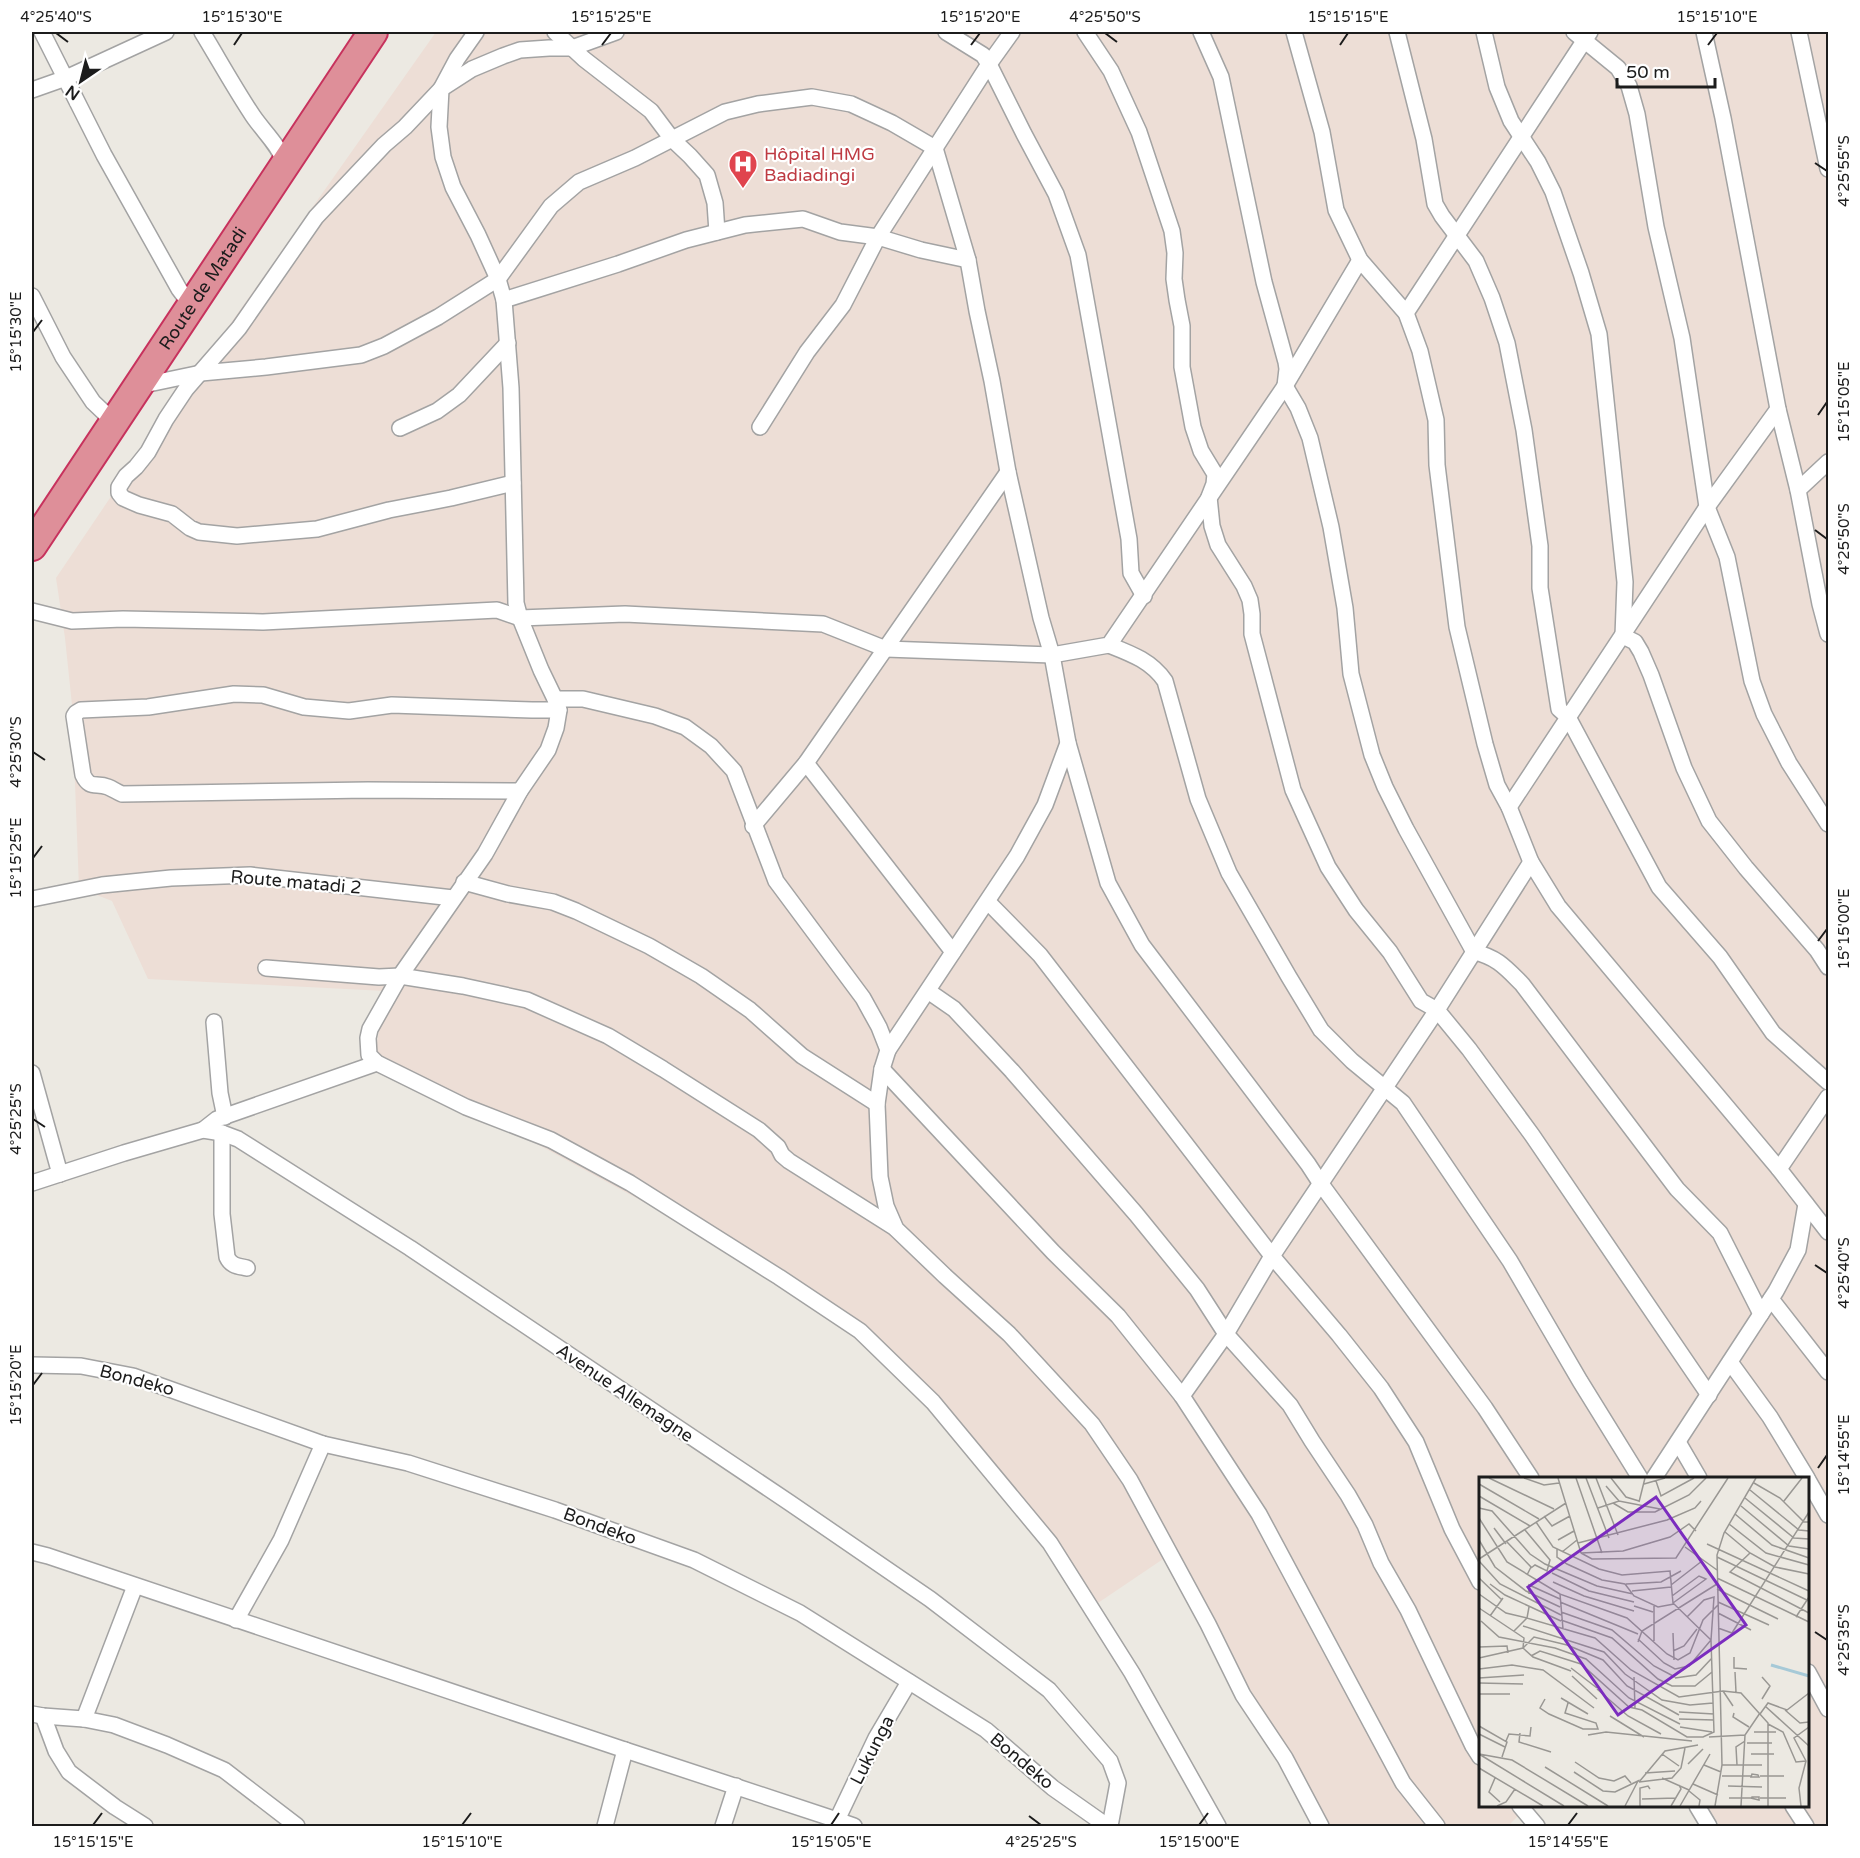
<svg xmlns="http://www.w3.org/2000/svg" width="1860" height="1858" viewBox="0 0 1860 1858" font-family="'Varela Round',sans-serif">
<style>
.military{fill:#edded6}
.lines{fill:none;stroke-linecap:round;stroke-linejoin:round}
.street-casing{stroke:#a3a3a3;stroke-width:18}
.highway-casing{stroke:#c7325d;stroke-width:32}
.street{stroke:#fff;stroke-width:15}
.highway{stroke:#de8f99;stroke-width:28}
.ticks{fill:none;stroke:#1c1c1c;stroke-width:2}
.labels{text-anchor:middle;stroke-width:4.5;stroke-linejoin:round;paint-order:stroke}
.health-label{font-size:18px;fill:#be3a42;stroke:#fff;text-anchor:start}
.street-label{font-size:18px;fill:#1c1c1c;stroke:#fff}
.inset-river{fill:none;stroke:#a6c9d7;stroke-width:3}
.inset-road{fill:none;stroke:#999793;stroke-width:1.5}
.view{fill:#7b2cbf;fill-opacity:0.15;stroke:#7b2cbf;stroke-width:3}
.inset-edge{fill:none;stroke:#1c1c1c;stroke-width:3}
.neatline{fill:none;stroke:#1c1c1c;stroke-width:2}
.ticks-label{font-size:15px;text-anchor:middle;fill:#1c1c1c}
</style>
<rect width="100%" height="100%" fill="#ece9e2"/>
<!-- military -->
<polygon class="military" points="436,32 1828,32 1828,1826 1720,1826 1707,1806 1808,1806 1808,1478 1480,1478 1480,1806 1528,1806 1508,1826 1322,1826 1172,1553 1092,1607 930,1396 778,1275 375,1056 385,991 148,979 112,901 79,888 72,705 65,638 56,578 166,415"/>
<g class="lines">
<!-- street casing -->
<g class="street-casing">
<g id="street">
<polyline points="42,32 104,155 179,289 191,305"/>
<path d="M202,32c17,28 33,57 51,84 11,16 25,28 32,47"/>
<polyline points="476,32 457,59 441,89 439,127 443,157 453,187 478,235 498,279 504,300 511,388 516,603 520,618 541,670 555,699 559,710 556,728 548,750 520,791 485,854 400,976 370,1029 368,1038 369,1055 377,1063 466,1107 551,1140 630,1183 779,1277 860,1331 933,1402 1050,1543 1132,1673 1218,1826"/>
<polyline points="555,32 584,59 651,111 672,139 690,156 707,175 715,203 717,232"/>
<polyline points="946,32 983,55 989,64 1024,134 1056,194 1078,255 1129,539 1131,573 1144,596"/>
<polyline points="1085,32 1111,71 1139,132 1172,231 1175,253 1174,279 1177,300 1182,326 1182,367 1193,427 1201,451 1215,474 1214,484 1209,497 1212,526 1218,545 1244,586 1250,600 1252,614 1252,634 1293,790 1328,867 1356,910 1390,952 1421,1001 1437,1010 1469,1049 1532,1135 1709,1395"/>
<path d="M1201,32l20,45 43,205 22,80 1,7 -2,17 13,22 12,30 21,89 14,81 6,66 21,81 13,32 21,42 68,123c23,5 32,16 48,32l155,205 43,44 41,81"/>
<polyline points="1294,32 1322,132 1336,210 1360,260 1406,313 1420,351 1436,420 1437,465 1457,627 1485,744 1497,785 1509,807 1531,862 1558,906 1779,1169 1828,1232"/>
<polyline points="1397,32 1424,139 1435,204 1442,216 1476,261 1492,298 1507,343 1524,430 1540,546 1540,588 1559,709 1568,717 1659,887 1720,957 1773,1033 1828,1082"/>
<polyline points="1484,32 1497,87 1511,121 1538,162 1553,192 1581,273 1599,334 1625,582 1623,636 1635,642 1641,652 1651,675 1684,768 1709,821 1746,868 1817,950 1828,967"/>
<polyline points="1574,32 1618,68 1629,86 1637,114 1656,227 1682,338 1707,507 1727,557 1752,681 1764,714 1789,763 1828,824"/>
<polyline points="1704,32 1723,118 1778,409 1798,490 1820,604 1828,634"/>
<polyline points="1799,32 1828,169"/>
<polyline points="32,90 66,78 166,32"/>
<polyline points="32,296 63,357 93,402 114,422"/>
<polyline points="504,300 618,264 686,240 745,225 803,219 840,232 878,237 921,250 968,260"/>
<polyline points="1406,313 1590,32"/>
<polyline points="139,386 201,373 266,367 361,355 384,346 438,317 498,279 551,206 579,182 635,158 725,112 758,104 812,97 851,104 892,123 935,148 968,260 977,311 992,381 1008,472 1041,618 1052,655 1068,743 1108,883 1142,945 1308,1164 1321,1184 1485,1408 1531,1478"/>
<polyline points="760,427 807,352 843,305 878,237 989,64 1012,32"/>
<polyline points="400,428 437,411 459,395 508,343"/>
<polyline points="513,483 451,498 389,510 317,529 237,536 199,532 190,528 172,514 139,505 123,498 119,493 119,487 126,476 136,467 148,452 166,419 186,389 239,328 316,217 384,145 405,127 441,89 472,69 503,56 520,50 549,48 572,48 616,32"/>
<polyline points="1798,490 1828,462"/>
<polyline points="32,611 72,621 123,619 263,622 497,610 520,618 625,614 823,624 886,649 1052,655 1109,645 1285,386 1360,260"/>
<path d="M1109,645c23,9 42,16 56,36l33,118 31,74 60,104 32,53 31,31 51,42 107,158 70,120 60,97"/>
<polyline points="555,699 583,699 655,716 685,727 711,746 734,771 776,881 863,998 879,1027 888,1050 882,1069 877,1104 880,1177 886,1206 896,1229 945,1276 1009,1334 1092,1424 1130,1480 1208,1624 1243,1695 1285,1758 1321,1826"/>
<polyline points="806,763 953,952"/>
<path d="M520,791l-152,-1 -246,4c-5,-2 -9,-5 -14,-7 -12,-5 -18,3 -25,-12l-9,-59 2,-3 5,-3 67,-3 86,-13 29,1 41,12 45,4 43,-6 140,5h27"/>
<polyline points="1509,807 1707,507 1778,409"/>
<polyline points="753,826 806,763 1008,472"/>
<polyline points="464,882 508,894 553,902 576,911 649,946 701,976 750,1010 802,1056 877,1104"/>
<polyline points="32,899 102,885 171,878 250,875 453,898"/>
<polyline points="988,902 1040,955 1272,1256 1339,1335 1381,1388 1416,1442 1452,1529 1480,1582"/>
<polyline points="266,968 379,977 400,976 463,986 527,1000 608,1036 663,1069 759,1130 778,1147 782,1155 789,1161 895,1228"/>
<polyline points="928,991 954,1009 1012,1071 1136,1214 1197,1289 1226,1334 1290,1405 1312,1441 1348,1495 1365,1525 1381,1563 1408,1610 1473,1746 1480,1757"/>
<polyline points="214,1022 220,1093 225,1117"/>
<polyline points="888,1050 1017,856 1045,805 1068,743"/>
<polyline points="882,1069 1053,1252 1118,1316 1182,1396 1259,1514 1403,1783 1437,1826"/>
<polyline points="32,1073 60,1174"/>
<polyline points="203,1130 217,1119 377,1063"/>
<path d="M222,1133v81l5,43c4,9 11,9 20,11"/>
<polyline points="1779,1169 1828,1097"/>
<polyline points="32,1183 124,1153 203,1130 222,1133 238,1139 410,1248 790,1503 930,1599 1049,1690 1110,1761 1118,1783 1110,1826"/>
<polyline points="1771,1299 1828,1372"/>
<polyline points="1730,1362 1770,1417 1807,1478"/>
<polyline points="32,1365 81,1366 133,1376 323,1444 408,1463 555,1510 694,1560 800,1613 986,1730 1053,1788 1107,1826"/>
<polyline points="1182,1396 1226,1334 1272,1256 1437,1010 1531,862"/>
<polyline points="1678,1442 1699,1478"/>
<polyline points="1654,1478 1776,1291 1798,1250 1806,1204"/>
<polyline points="1808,1480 1828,1515"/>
<polyline points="32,1552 48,1556 625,1750 837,1820 854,1826"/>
<polyline points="236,1620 281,1540 323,1444"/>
<polyline points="1808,1672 1828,1709"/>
<polyline points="32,1714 43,1716 84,1719 114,1725 167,1745 224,1770 297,1826"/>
<polyline points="43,1716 56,1751 69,1772 115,1807 145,1826"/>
<polyline points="84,1719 135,1586"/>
<polyline points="1520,1806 1537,1826"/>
<polyline points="1697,1806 1709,1826"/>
<polyline points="1793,1806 1806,1826"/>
<polyline points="605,1826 625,1750"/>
<polyline points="723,1826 736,1786"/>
<polyline points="836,1826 837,1820 876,1738 909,1682"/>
</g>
</g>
<!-- highway casing -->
<g class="highway-casing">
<g id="highway">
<path id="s1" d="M32,546l341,-514"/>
</g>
</g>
<!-- street -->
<use href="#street" class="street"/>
<!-- highway -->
<use href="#highway" class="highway"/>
</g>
<!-- ticks -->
<path class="ticks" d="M56,33l12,9M1105,33l12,9M234,45l8,-12M602,45l9,-12M971,45l9,-12M1340,45l8,-12M1708,45l9,-12M1815,163l12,8M33,332l9,-12M1818,415l9,-13M1815,530l12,9M33,752l12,8M33,858l9,-12M1818,941l9,-12M33,1119l12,8M1815,1265l12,8M33,1385l9,-12M1818,1468l9,-13M1815,1632l12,8M1029,1816l12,9M93,1825l9,-12M462,1825l9,-12M831,1825l8,-12M1199,1825l9,-12M1568,1825l9,-12"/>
<!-- icons -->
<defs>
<g id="hospital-pin" transform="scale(1.5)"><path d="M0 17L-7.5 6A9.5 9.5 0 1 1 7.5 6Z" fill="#e0444e" stroke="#fff"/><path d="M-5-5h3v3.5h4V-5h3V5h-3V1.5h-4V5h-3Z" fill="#fff"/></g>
</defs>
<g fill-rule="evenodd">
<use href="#hospital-pin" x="743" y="164"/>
</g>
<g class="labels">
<!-- health labels -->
<g class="health-label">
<text x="764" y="160">Hôpital HMG<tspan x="764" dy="21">Badiadingi</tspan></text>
</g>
<!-- street labels -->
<g class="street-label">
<text dy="6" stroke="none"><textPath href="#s1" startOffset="309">Route de Matadi</textPath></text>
<text transform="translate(296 882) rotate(5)" y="6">Route matadi 2</text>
<text transform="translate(137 1380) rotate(15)" y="6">Bondeko</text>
<text transform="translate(625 1393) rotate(34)" y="6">Avenue Allemagne</text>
<text transform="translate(600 1526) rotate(20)" y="6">Bondeko</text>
<text transform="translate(872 1750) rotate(-63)" y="6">Lukunga</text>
<text transform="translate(1022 1761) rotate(40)" y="6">Bondeko</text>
</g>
</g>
<!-- overview -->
<g transform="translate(1479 1477)">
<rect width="330" height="330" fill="#ece9e2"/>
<path class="inset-river" d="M292,188l38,11"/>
<path class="inset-road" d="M10,1l65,31M45,1l20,7 15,-2M79,1l23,75M97,1l26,75M107,1l23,60M117,1l22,57M132,1l15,19 13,4M177,4l5,15 33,-18M275,6l26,15 24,24h5M0,7l60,35M165,7l21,-6M127,9l13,15M271,13l49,40 10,1M0,19l51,30M266,21l49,40 15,1M305,24l18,-23M160,25l6,-24M134,26l15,9h27l34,-17 17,-17M262,29l48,40 20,3M0,31l13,3 38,43 15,10 52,22 36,8M119,31l21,-7 41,8M256,37l37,31 37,13M65,39l8,10 18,-10M0,41l28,44 53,32M250,47l37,29 43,12M15,51l12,16M46,53l25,30 -3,11 -12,-6 -4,3M246,55l25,21 25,14 34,7M0,63l16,27 31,24 34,16M79,63l16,-9M28,65l24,25 -4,8M99,66l89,-23 28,-12 6,-7M228,67l102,47M206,70l32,23M78,72v8l10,7 35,16 23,4 9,12 24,11 16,-3M83,75l15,-12M102,76l11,6 84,-1 52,-80M102,76l42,-2 47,-14 19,-13 7,7M271,76l-20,19 79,41M238,80l92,44M0,82l87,-56M0,84l21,23 61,31M73,96l37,18 45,11M0,101l23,22M238,101l92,44M74,105l31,14 50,15M11,107l15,11 56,26M147,107l35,-2 20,-11M192,108l31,-24M238,112l61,30M153,114l39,-4M0,117l27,19 21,5 2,-11M50,117v-9l31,14M193,119l27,-20 7,3 -33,24M81,125l78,32M239,125l51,23M155,129l19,6M0,131l45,30 -1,10 10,9 38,14M82,135l51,18 42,36 21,11M239,136l33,17M11,139l13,-18M317,140l13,-20M82,143l51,18 46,41 14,7h23l17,-14M2,144l18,16 56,11 31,11 43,39 51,26M44,149l81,26 21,22 37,26 28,5 23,-2M239,151l14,5 77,-121M84,152l-3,-35 67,24 40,36 11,6 12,-7 13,-33 15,-15M35,154l13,-13 68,20 36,32 48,27 44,-6 18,2 27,30v83M194,156l1,27M159,162l26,24 11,6 14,-3 22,-26 3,-43 -10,3 -17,17M175,164v-36M159,165l4,-11 75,-47M0,170l28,-1 1,7M194,174l11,-5 13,-17M52,179l9,-5 41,13 48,43 13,3 45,27h16l11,-5 -3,-92 -38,-37 -3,-32 -48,4 -23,-6 -46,-22 -17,-25M255,180v11l13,1M0,181l44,-10 11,-11 33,8 36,15 24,26 52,29M92,191l26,20M0,192l33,-4 31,5 51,38M256,195l1,20M93,199l25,23M155,200l1,32M0,201l45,-3M196,201l21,-3 16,-17M0,206l44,1M118,212l31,27 33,18M244,214l10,15M0,217h31M82,221l27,16M66,222l-5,9 9,6 34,15h15l-2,-6 -31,-10 3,-10M283,222l8,-13 -8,-9M286,229l44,40M306,233l15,13 9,-1M200,235l35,2M255,236l-1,4 16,10M281,237l8,-11 19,7 22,-17M131,239l34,21M200,242l35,1M289,247l15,8 13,30 10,-1M0,249l28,16 -5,15M201,250l32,5M275,255h22M41,256l-1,9 32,10M0,257l26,13M109,258l18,-3 86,9M230,260l36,-2M27,264l3,-7 21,2 1,-9M268,266h25M0,277l33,6 76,46M0,277l85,52M183,277l17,12M281,277h-9h23M96,285l24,16 15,3 11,-5 6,7M209,287l15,-15M225,288l17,7M243,288h40M258,288l-1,-18 9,-6M66,290l63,39M0,291l64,38M95,295l29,19 12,1 23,-11 -13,25M166,296l30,-2M279,298l1,2h-8l1,-3zM243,299h29M281,299h24M16,301l-6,14 11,10M183,301l27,12M160,305l26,-31 33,-6M160,305l33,-4 9,-10 4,-20M214,307l25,11M249,309l34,1M210,314l11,9 -1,6M280,320v3l-8,-2 1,-1zM250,321h22M281,321h26M163,322l34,-1M18,329l9,-4 9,-13M161,329v-18l8,-2 2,3M192,329l10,-17 -2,-4M201,329l30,-52M236,329l7,-41 -5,-210 7,-22 32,-55M262,329l4,-71 15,-22M322,329l-2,-18 7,-27 -12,-23 15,-11"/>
<path class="view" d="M177,20l90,128 -128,90 -90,-128z"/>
<rect width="330" height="330" class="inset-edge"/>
</g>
<!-- border -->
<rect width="1860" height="1858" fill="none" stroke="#ffffff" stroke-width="66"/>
<!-- north arrow -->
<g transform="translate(81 81) rotate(215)" stroke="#ffffff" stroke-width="4.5" paint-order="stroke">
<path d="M0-4.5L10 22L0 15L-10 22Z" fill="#1c1c1c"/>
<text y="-9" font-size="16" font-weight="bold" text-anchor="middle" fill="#1c1c1c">N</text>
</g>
<!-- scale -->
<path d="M1617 78v9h98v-9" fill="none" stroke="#1c1c1c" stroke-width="3"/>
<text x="1626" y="78" font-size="18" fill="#1c1c1c" stroke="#ffffff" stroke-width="4.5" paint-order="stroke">50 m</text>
<rect x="33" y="33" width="1794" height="1792" class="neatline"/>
<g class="ticks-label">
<text x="56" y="22">4°25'40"S</text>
<text x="242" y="22">15°15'30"E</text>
<text x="611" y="22">15°15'25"E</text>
<text x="980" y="22">15°15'20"E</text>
<text x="1105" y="22">4°25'50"S</text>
<text x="1348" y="22">15°15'15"E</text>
<text x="1717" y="22">15°15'10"E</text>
<text transform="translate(1844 171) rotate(-90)" y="5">4°25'55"S</text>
<text transform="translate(16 332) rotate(-90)" y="5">15°15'30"E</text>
<text transform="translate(1844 402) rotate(-90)" y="5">15°15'05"E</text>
<text transform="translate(1844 539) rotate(-90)" y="5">4°25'50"S</text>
<text transform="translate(16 752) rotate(-90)" y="5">4°25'30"S</text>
<text transform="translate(16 858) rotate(-90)" y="5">15°15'25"E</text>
<text transform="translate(1844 929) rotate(-90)" y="5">15°15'00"E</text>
<text transform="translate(16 1119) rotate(-90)" y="5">4°25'25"S</text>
<text transform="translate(1844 1273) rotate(-90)" y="5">4°25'40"S</text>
<text transform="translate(16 1385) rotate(-90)" y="5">15°15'20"E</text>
<text transform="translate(1844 1455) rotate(-90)" y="5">15°14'55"E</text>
<text transform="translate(1844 1640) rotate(-90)" y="5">4°25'35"S</text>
<text x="93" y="1847">15°15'15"E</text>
<text x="462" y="1847">15°15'10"E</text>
<text x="831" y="1847">15°15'05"E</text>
<text x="1041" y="1847">4°25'25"S</text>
<text x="1199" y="1847">15°15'00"E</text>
<text x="1568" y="1847">15°14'55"E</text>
</g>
</svg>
